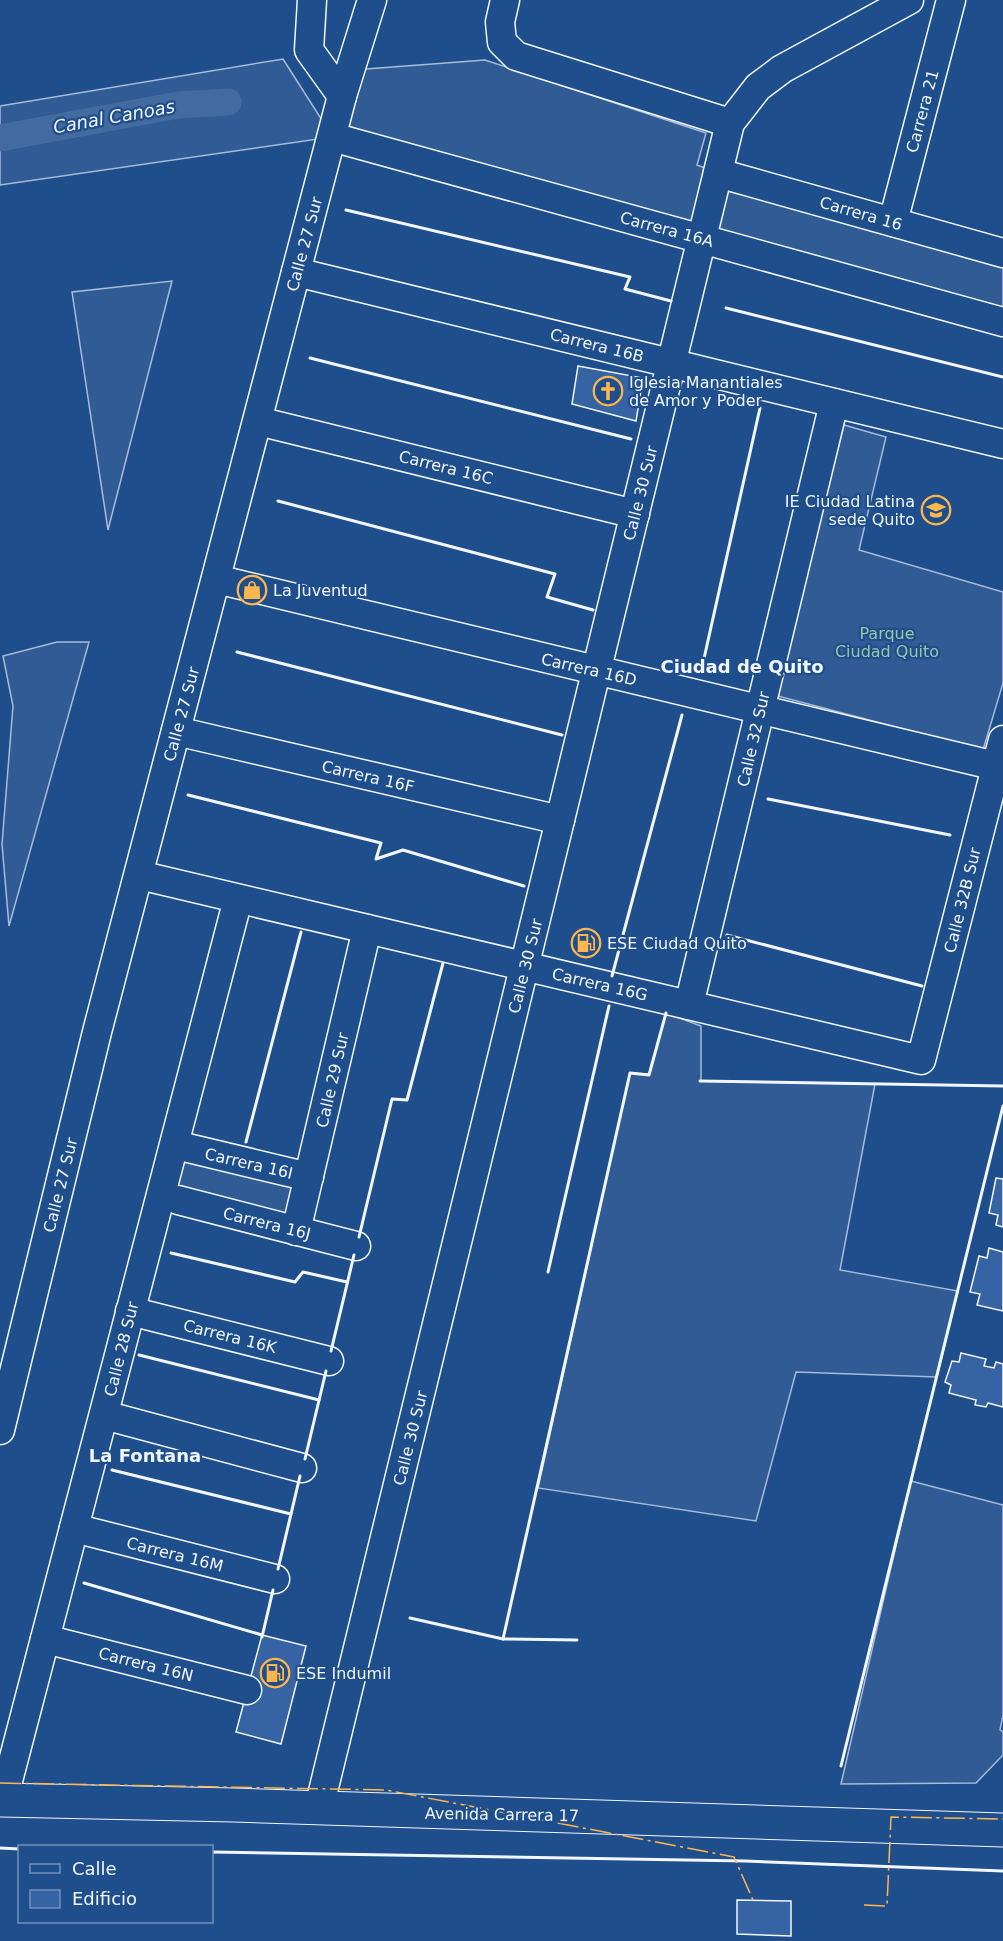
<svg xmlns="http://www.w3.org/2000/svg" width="1003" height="1941" viewBox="0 0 1003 1941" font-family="'DejaVu Sans',sans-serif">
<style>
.built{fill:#305b95;stroke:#a8bbd7;stroke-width:1.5}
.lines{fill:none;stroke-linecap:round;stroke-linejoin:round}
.canal{stroke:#446ba0;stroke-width:27}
.building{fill:#3563a3;stroke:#f2f6ff;stroke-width:1.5}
.minor-casing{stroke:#f2f6ff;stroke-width:31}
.major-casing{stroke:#f2f6ff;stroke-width:35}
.minor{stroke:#1f4e8c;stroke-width:28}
.major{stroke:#1f4e8c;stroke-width:33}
.wall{stroke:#f2f6ff;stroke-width:3}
.power{stroke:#ffb74d;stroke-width:1.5;stroke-dasharray:21 4.5 3 4.5;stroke-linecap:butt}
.labels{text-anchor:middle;stroke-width:4.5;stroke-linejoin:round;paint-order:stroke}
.street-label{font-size:16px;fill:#f2f6ff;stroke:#1f4e8c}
.poi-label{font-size:16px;fill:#f2f6ff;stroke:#1f4e8c;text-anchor:start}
.park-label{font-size:16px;fill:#97c8a6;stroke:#1f4e8c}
.water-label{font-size:18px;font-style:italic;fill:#f2f6ff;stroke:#1f4e8c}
.neighbourhood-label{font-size:18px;font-weight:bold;fill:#f2f6ff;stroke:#1f4e8c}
</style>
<rect width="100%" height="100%" fill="#1f4e8c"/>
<!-- built -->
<g class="built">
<polygon points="283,59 332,136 353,70 485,60 706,133 697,165 718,173 1003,253 1003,317 332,137 0,185 0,106"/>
<polygon points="172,281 108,530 72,292"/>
<polygon points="844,425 886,437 859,550 1003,592 1003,683 983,750 774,695"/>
<polygon points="57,642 89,642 9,926 2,844 13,706 3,656"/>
<polygon points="666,1013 701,1026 701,1081 875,1084 840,1270 958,1291 937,1377 796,1372 756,1521 538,1488 630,1073 649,1074"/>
<polygon points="185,1153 299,1180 290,1221 175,1194"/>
<polygon points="911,1481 1003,1505 1003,1715 1000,1730 1003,1732 1003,1755 976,1783 841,1784"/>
</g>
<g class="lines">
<!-- canal -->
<polyline class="canal" points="0,138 178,105 228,102"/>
</g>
<!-- building -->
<g class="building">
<polygon points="578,366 643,378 636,421 572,404"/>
<polygon points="996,1178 1003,1179 1003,1227 996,1225 998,1215 989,1213"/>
<polygon points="989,1248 1003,1252 1003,1311 977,1305 980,1294 970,1292 979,1256 987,1258"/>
<polygon points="961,1353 986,1359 984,1366 994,1368 996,1362 1003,1364 1003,1407 988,1403 986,1407 975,1405 976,1400 949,1393 951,1385 945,1382 952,1361 959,1362"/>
<polygon points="262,1635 306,1646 281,1744 236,1732"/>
<polygon points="737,1900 791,1901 791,1936 737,1934"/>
</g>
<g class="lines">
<!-- minor casing -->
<g class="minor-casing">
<g id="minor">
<polyline points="312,0 309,50 342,96"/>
<polyline points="505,0 500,22 502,42 516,56 730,123"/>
<polyline points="332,137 1003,322"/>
<polyline points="718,173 1003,253"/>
<polyline points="893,222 951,0"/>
<polyline points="296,272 1003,444"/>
<polyline points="258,421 635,514"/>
<polyline points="216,579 996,766"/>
<polyline points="176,731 560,820"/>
<polyline points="139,875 921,1060 1003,740"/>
<polyline points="689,1005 834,403"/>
<polyline points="188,1148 309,1177"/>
<polyline points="178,1200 356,1246"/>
<polyline points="296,1231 367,929"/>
<polyline points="130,1311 329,1361"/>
<polyline points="104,1415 302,1468"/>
<polyline points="0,1430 97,1032 342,96 372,0"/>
<polyline points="74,1528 275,1579"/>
<polyline points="45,1639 247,1690"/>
<polyline points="3,1800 238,899"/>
<polyline points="319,1808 730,123 758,87 782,69 909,0"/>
</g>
</g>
<!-- major casing -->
<g class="major-casing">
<polyline id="major" points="0,1800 234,1805 1003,1830"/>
</g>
<!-- minor -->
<use href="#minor" class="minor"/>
<!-- major -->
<use href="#major" class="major"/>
<!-- wall -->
<g class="wall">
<polyline points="346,210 630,277 625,289 671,301"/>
<polyline points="726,308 1003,377"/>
<polyline points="310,358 631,439"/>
<polyline points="278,501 555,574 547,597 593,610"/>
<polyline points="237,652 562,735"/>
<polyline points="701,672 760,408"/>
<polyline points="188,795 381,843 376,859 403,850 524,886"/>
<polyline points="768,799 950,835"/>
<polyline points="727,935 922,986"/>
<polyline points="612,976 682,715"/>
<polyline points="700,1081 1003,1086"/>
<polyline points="246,1142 301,932"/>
<polyline points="359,1237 392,1099 407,1100 443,963"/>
<polyline points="171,1253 295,1282 303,1272 347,1282"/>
<polyline points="548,1272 609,1006"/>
<polyline points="331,1351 354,1255"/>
<polyline points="139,1355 319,1400"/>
<polyline points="305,1459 326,1371"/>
<polyline points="112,1470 291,1514"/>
<polyline points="278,1569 300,1476"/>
<polyline points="84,1583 262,1635"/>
<polyline points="410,1618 503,1639 577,1640"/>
<polyline points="262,1637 273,1590"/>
<polyline points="503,1639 630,1073 649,1075 666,1013"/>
<polyline points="841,1766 1003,1106"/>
<polyline points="0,1848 20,1849"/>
<polyline points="212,1852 745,1861 1003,1871"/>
</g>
<!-- power -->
<g class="power">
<polyline points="0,1783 386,1790 734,1857 753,1900"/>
<polyline points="864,1905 887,1906 891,1817 1003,1819"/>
</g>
</g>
<!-- icons -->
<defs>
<g id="church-ring" transform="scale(1.5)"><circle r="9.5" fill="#1f4e8c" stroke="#ffb74d" stroke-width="1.5"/><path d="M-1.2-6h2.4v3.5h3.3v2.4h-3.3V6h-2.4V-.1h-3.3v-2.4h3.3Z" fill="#ffb74d"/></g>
<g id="school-ring" transform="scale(1.5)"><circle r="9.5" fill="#1f4e8c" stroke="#ffb74d" stroke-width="1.5"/><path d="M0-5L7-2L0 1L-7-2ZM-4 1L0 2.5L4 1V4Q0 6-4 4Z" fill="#ffb74d"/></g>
<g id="shop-ring" transform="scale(1.5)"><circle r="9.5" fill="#1f4e8c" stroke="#ffb74d" stroke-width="1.5"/><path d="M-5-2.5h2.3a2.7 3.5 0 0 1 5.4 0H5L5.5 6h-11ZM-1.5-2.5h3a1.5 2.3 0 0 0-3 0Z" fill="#ffb74d"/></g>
<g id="fuel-ring" transform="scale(1.5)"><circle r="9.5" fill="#1f4e8c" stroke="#ffb74d" stroke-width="1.5"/><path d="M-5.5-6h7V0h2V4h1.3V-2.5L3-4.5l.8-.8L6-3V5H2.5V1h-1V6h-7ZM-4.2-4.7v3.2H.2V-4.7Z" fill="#ffb74d"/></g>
</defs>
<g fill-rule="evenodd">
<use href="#church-ring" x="608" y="391"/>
<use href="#school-ring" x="936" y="510"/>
<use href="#shop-ring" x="252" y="590"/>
<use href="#fuel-ring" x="586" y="943"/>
<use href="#fuel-ring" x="275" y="1673"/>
</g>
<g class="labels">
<!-- street labels -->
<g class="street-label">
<text transform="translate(922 111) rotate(-75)" y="6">Carrera 21</text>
<text transform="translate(861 213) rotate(16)" y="6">Carrera 16</text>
<text transform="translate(667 229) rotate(15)" y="6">Carrera 16A</text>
<text transform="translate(304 244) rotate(-75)" y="6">Calle 27 Sur</text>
<text transform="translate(597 345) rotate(14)" y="6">Carrera 16B</text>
<text transform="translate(446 467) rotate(14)" y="6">Carrera 16C</text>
<text transform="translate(640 493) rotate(-76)" y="6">Calle 30 Sur</text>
<text transform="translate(589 669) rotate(13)" y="6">Carrera 16D</text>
<text transform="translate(181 714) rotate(-75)" y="6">Calle 27 Sur</text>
<text transform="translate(753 739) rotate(-77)" y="6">Calle 32 Sur</text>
<text transform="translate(368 776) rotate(13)" y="6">Carrera 16F</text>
<text transform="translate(962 900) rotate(-76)" y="6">Calle 32B Sur</text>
<text transform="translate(525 966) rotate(-76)" y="6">Calle 30 Sur</text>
<text transform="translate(600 984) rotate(13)" y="6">Carrera 16G</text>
<text transform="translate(332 1080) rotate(-77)" y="6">Calle 29 Sur</text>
<text transform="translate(249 1163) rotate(13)" y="6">Carrera 16I</text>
<text transform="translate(60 1185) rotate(-76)" y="6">Calle 27 Sur</text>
<text transform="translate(267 1223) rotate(14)" y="6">Carrera 16J</text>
<text transform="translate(230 1336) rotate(14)" y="6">Carrera 16K</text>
<text transform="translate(121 1349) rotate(-76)" y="6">Calle 28 Sur</text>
<text transform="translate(410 1438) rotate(-76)" y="6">Calle 30 Sur</text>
<text transform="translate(175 1554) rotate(14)" y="6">Carrera 16M</text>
<text transform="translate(146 1664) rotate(14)" y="6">Carrera 16N</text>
<text transform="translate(502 1814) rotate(1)" y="6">Avenida Carrera 17</text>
</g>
<!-- poi labels -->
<g class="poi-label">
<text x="629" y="388">Iglesia Manantiales<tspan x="629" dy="18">de Amor y Poder</tspan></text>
<text x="915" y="507" text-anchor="end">IE Ciudad Latina<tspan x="915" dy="18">sede Quito</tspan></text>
<text x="273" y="596">La Juventud</text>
<text x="607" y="949">ESE Ciudad Quito</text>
<text x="296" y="1679">ESE Indumil</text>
</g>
<!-- park labels -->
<g class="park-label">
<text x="887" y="639">Parque<tspan x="887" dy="18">Ciudad Quito</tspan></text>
</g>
<!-- water labels -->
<g class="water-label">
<text transform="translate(114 117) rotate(-10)" y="6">Canal Canoas</text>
</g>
<!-- neighbourhood labels -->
<g class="neighbourhood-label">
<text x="742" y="673">Ciudad de Quito</text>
<text x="145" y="1462">La Fontana</text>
</g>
</g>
<!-- legend -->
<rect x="18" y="1845" width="195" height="78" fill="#1f4e8c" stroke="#7391ba" stroke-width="1.5"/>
<rect x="30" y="1864" width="30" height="9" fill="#1f4e8c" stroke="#7391ba" stroke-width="1.5"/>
<text x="72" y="1875" font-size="18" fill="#f2f6ff">Calle</text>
<rect x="30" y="1890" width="30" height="18" fill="#3563a3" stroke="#7391ba" stroke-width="1.5"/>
<text x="72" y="1905" font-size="18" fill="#f2f6ff">Edificio</text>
</svg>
